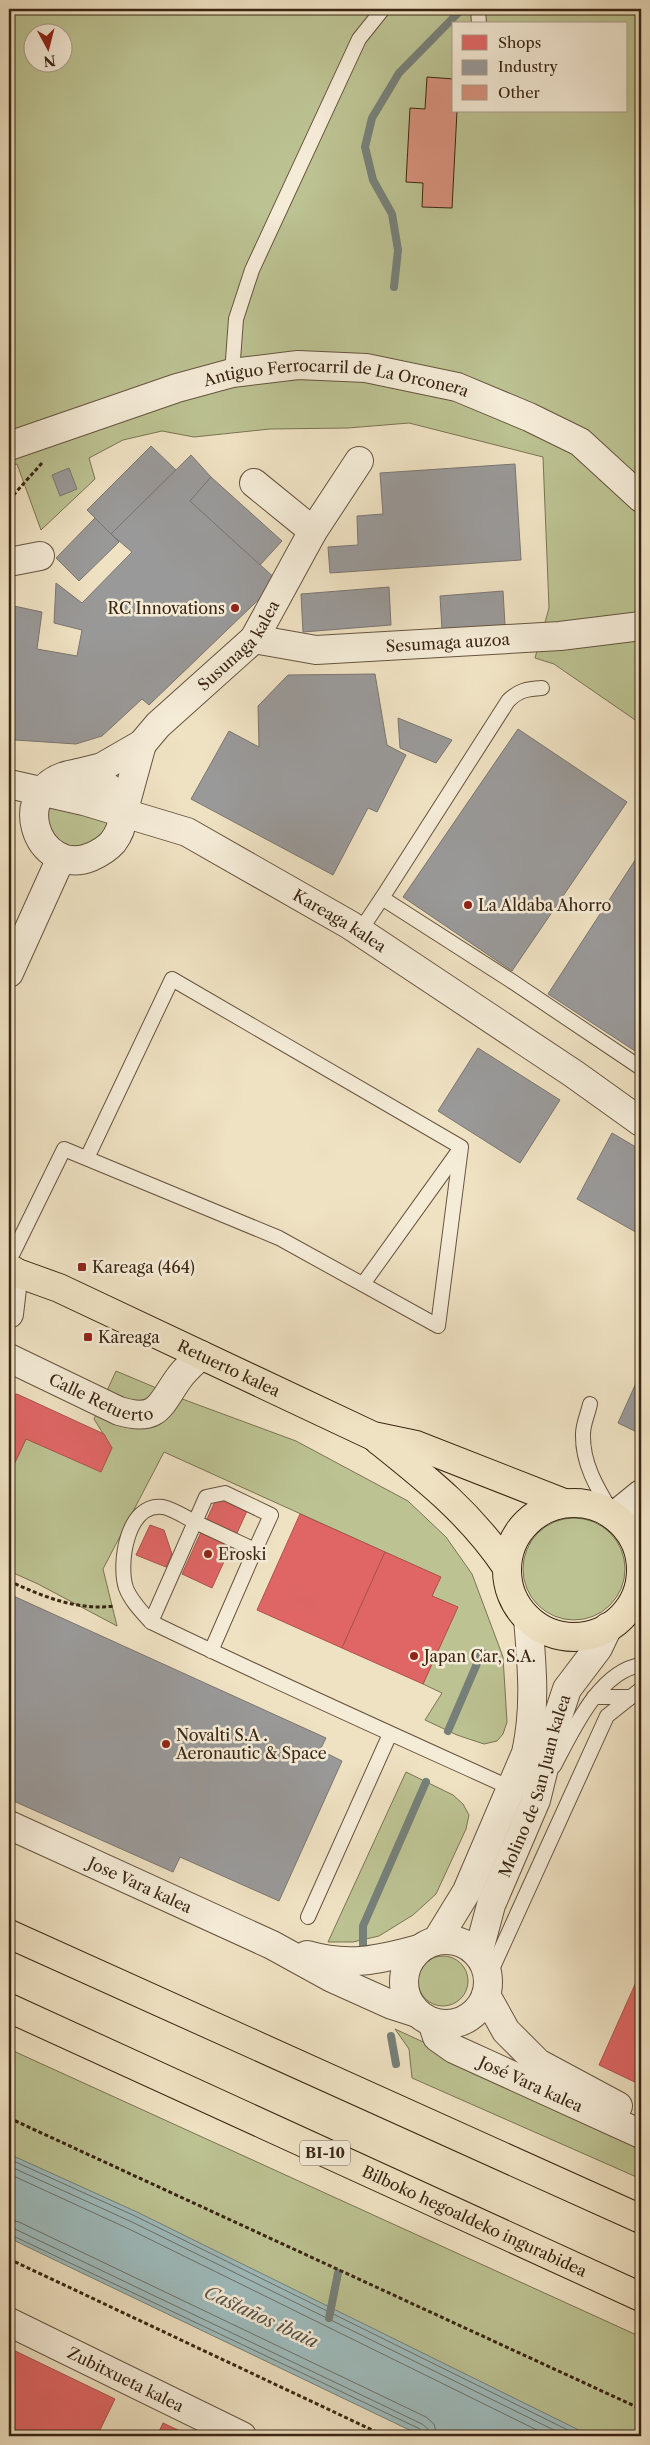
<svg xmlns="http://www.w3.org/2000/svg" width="650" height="2445" viewBox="0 0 650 2445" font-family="'Libre Caslon Text',serif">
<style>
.green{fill:#bcc292;stroke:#7a7452;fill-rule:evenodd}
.water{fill:#9ebcbe;stroke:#768079}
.shops{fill:#e06666;stroke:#ae524d}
.industry{fill:#999;stroke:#7c7670}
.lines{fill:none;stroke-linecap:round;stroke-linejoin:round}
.shore{stroke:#6c7068;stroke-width:1}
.stream{stroke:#768079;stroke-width:8}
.building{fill:#d7917c;stroke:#392512}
.lane-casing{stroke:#66543e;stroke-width:16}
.street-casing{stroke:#66543e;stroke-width:30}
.primary-casing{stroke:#392512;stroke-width:30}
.highway-casing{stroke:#392512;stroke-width:30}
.path{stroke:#392512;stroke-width:3;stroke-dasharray:4 2.5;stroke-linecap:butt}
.lane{stroke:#f5ecd8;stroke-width:14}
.street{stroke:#f5ecd8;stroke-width:28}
.primary{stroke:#efe2c3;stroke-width:28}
.highway{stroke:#efe2c3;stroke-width:28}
.poi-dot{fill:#8f2418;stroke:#f5ecd8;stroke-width:2}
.labels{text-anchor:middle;stroke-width:5;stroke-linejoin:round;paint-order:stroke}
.shield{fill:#f5ecd8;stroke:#71614d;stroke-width:1}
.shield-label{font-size:15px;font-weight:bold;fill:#392512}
.street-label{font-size:16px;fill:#392512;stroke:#f5ecd8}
.poi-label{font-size:16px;fill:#392512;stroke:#f5ecd8;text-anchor:start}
.water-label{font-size:18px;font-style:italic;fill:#575246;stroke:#f5ecd8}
</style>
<rect width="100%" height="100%" fill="#efe2c3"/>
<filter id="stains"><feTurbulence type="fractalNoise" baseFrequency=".004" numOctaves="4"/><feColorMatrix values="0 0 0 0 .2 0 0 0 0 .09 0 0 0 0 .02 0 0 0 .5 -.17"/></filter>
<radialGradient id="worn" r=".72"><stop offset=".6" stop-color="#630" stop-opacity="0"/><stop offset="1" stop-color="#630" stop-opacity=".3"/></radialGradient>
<!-- green -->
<g class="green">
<path d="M9,9h632v715l-87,-60 -19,-6 14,-50 -6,-151 -134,-34 -61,5 -78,1 -76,8 -32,-6 -39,9 -34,18 6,21 -54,51 -24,-66 -8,2zM454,24h172v87h-172zM32,32h30v30h-30z"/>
<path d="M52,802l59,13c-2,7 -3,18 -8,22 -23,24 -75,3 -51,-35z"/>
<polygon points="116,1371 185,1400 296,1441 408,1501 446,1537 472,1574 503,1657 507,1722 503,1734 497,1741 484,1744 457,1735 425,1720 442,1693 423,1684 457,1607 432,1596 440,1577 164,1452 103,1569 117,1626 38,1584 9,1571 9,1475 26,1439 112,1448 94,1419"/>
<circle cx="574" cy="1569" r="51"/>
<polygon points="406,1772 453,1795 463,1804 469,1815 466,1829 436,1894 413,1915 379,1936 353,1942 328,1942"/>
<circle cx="443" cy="1981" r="25"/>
<polygon points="395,2029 641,2142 641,2179 412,2078 409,2049"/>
<polygon points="9,2049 641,2337 641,2436 589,2436 9,2159"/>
</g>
<!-- water -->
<polygon class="water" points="9,2154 137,2212 591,2436 422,2436 9,2238"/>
<!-- shops -->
<g class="shops">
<polygon points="17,1394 104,1434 112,1448 101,1472 26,1439 9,1475 9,1396"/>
<polygon points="217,1497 247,1511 212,1588 182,1574"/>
<polygon points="300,1514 385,1552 342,1648 257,1610"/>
<polygon points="150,1525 164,1530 172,1554 166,1567 136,1555"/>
<polygon points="385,1552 441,1577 432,1596 458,1607 423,1684 342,1648"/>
<polygon points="641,1971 641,2085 599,2065"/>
<polygon points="9,2348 115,2399 97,2436 9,2436"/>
<polygon points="163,2423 191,2436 157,2436"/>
</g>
<!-- industry -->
<g class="industry">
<polygon points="151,446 176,470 111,534 87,510"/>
<polygon points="191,455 211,477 190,501 278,581 149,705 142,699 102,736 76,744 15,740 11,746 9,745 9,605 42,612 37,649 77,656 82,630 54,623 56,583 82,603 132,552 111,534"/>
<polygon points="515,464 521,560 330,573 328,547 358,545 357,516 383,514 380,473"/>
<polygon points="69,468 77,489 60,496 52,475"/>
<polygon points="211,477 282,541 260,565 190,501"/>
<polygon points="95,518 119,542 79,581 56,558"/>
<polygon points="389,587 391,625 303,632 301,594"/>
<polygon points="503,591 505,625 442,630 440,596"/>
<polygon points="375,674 387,745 406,755 377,812 368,808 333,875 191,799 229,731 259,747 258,706 288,675"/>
<polygon points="398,718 452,740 436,763 400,748"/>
<polygon points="518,729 627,802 512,971 403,897"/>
<polygon points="641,851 641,1055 548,994"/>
<polygon points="478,1048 560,1100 520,1163 438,1111"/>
<polygon points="612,1133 641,1150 641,1235 577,1199"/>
<polygon points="641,1372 641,1434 618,1423"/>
<polygon points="9,1594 326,1738 320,1750 342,1761 279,1901 180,1857 173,1872 9,1799"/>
</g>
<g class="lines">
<!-- shore -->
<g class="shore">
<polyline points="9,2159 135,2216 580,2436"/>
<polyline points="9,2166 132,2222 566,2436"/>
<polyline points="9,2174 129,2229 549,2436"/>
<polyline points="9,2220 19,2222 426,2417 434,2424 437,2436"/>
<polyline points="9,2228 15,2229 422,2424 428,2429 429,2436"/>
<polyline points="9,2234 420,2429 423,2436"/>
</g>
<!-- stream -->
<g class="stream">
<polyline points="394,287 398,250 392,214 373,180 365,147 372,118 399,73 459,12"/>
<polyline points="448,1731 482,1652"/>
<polyline points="363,1945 363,1926 426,1782"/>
<polyline points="391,2036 396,2064"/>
<polyline points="329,2318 338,2273"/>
</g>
</g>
<!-- building -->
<polygon class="building" points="427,77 454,79 454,111 457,111 452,208 422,207 423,183 406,182 410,108 425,109"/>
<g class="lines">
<!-- lane casing -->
<g class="lane-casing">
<g id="lane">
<polyline points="478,9 479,24"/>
<polyline points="232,373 236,319 252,270 359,39 383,9"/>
<path d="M382,898l126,-197c11,-11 19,-12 34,-13"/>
<polyline points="360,931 382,898 510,980 641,1068"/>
<polyline points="13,1253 64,1149 279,1238 438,1326 461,1147 172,979 87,1158"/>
<polyline points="363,1284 460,1149"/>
<path d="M590,1404c-2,10 -7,20 -7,30 -1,31 16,57 31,82"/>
<path d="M151,1622c-9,-10 -20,-21 -25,-34 -8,-24 1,-86 37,-81 10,2 22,10 32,15l11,-25 19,-4 46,22 -16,35"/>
<path d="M211,1651l44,-101 -60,-28 -44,100c120,58 241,112 362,167"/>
<polyline points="594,1697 631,1697"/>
<path d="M554,1766c18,-34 45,-95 87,-101"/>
<polyline points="308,1917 390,1734"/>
<polyline points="488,1978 607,1716 641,1689"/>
</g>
</g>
<!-- street casing -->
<g class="street-casing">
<g id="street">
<path id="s1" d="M9,446l168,-58 55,-15 66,-8 68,3 91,19 72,30 51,25 61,56"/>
<polyline points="313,531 359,461"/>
<polyline points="9,562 40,556"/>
<path id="s2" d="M254,639l62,11 244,-14 81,-10"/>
<path id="s3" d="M142,744l16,-19 96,-86 59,-108 -59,-48"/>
<path d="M78,773c33,6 59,37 35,69 -6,7 -13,11 -22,15 -54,22 -89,-73 -13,-84z"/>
<polyline points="78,773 102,767 142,744 123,813"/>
<path id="s4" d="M9,784l75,17 103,31 163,93 224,149 67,48"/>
<polyline points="9,973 61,858"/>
<polyline points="9,1314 14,1271"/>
<path id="s5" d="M9,1358l110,53c40,12 41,-7 60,-33 6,-9 15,-16 22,-23"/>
<polyline points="614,1516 641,1494"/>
<path id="s6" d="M9,1825l263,120 60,33 60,27 25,8"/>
<circle cx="446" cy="1982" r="42"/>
<path d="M437,1940l30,-49 59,-138c10,-45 6,-88 2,-134"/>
<path id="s7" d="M478,1954l13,-49 45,-105 18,-72 13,-39 31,-41 10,-21"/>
<path d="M307,1955c41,12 72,5 112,-6"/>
<polyline points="486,1995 506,2031 538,2063 618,2106"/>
<path id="s8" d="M432,2022l5,15 17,12 187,85"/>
<path id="s9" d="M9,2322l233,114"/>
</g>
</g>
<!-- primary casing -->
<g class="primary-casing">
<g id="primary">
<path id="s10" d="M9,1270l50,18 314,148 43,9 148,58"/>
<path d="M378,1440c50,40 92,73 128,126"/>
<circle cx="574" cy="1570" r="67"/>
</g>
</g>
<!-- highway casing -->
<g class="highway-casing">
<g id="highway">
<polyline points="9,1934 641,2219"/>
<path id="s11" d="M9,2008l632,289"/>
</g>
</g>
<!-- path -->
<g class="path">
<polyline points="9,500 42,463"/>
<path d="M9,1581c33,15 68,30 105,25"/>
<polyline points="9,2118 641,2409"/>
<polyline points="9,2259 385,2436"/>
</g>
<!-- lane -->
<use href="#lane" class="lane"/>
<!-- street -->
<use href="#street" class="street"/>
<!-- primary -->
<use href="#primary" class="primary"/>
<!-- highway -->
<use href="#highway" class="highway"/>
</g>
<!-- markers -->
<g class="poi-dot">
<circle cx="235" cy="608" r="5"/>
<circle cx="468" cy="905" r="5"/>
<rect x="77" y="1262" width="10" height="10" rx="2.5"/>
<rect x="83" y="1332" width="10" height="10" rx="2.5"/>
<circle cx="208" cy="1554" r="5"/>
<circle cx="414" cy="1656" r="5"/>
<circle cx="166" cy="1744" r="5"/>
</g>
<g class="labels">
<!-- shield labels -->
<rect class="shield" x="300" y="2140.5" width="50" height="25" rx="4"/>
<g class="shield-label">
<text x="325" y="2158">BI-10</text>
</g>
<!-- street labels -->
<g class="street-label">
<text dy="6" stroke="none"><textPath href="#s1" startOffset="340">Antiguo Ferrocarril de La Orconera</textPath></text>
<text dy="6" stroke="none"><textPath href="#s2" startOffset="195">Sesumaga auzoa</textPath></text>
<text dy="6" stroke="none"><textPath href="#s3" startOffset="139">Susunaga kalea</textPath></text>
<text dy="6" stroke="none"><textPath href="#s4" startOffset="361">Kareaga kalea</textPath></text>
<text dy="6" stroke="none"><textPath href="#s10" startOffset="241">Retuerto kalea</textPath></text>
<text dy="6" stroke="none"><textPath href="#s5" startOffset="101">Calle Retuerto</textPath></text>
<text dy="6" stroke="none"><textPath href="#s7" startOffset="178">Molino de San Juan kalea</textPath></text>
<text dy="6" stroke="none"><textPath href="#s6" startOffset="144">Jose Vara kalea</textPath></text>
<text dy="6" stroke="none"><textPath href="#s8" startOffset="121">José Vara kalea</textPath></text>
<text dy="6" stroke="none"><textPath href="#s11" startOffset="512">Bilboko hegoaldeko ingurabidea</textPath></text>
<text dy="6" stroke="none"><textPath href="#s9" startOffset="130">Zubitxueta kalea</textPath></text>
</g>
<!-- poi labels -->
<g class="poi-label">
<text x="225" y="614" text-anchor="end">RC Innovations</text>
<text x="478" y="911">La Aldaba Ahorro</text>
<text x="92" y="1273">Kareaga (464)</text>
<text x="98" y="1343">Kareaga</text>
<text x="218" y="1560">Eroski</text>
<text x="424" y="1662">Japan Car, S.A.</text>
<text x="176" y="1741">Novalti S.A .<tspan x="176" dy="18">Aeronautic &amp; Space</tspan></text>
</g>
<!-- water labels -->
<g class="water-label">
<text transform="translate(261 2317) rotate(25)" y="6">Castaños ibaia</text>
</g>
</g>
<!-- margin -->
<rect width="650" height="2445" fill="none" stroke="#efe2c3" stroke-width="30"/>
<rect x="10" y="10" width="630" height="2425" fill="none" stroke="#392512" stroke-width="2.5"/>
<rect x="15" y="15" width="620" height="2415" fill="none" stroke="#392512"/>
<!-- legend -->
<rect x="452" y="22" width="175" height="90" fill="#f5ecd8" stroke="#aa9c89"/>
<rect x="462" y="35" width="25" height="15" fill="#e06666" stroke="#aa9c89"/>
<text x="498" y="48" font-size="15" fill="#392512">Shops</text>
<rect x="462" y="60" width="25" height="15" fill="#999999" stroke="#aa9c89"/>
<text x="498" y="72" font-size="15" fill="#392512">Industry</text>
<rect x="462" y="85" width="25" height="15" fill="#d7917c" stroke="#aa9c89"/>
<text x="498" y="98" font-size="15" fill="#392512">Other</text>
<!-- north arrow -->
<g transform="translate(48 48) rotate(173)"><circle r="24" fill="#f5ecd8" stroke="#aa9c89"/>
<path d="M0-4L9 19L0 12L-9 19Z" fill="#8f2418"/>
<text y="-8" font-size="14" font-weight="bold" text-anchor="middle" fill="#392512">N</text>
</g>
<rect width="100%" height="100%" filter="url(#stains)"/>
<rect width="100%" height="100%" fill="url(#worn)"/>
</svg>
